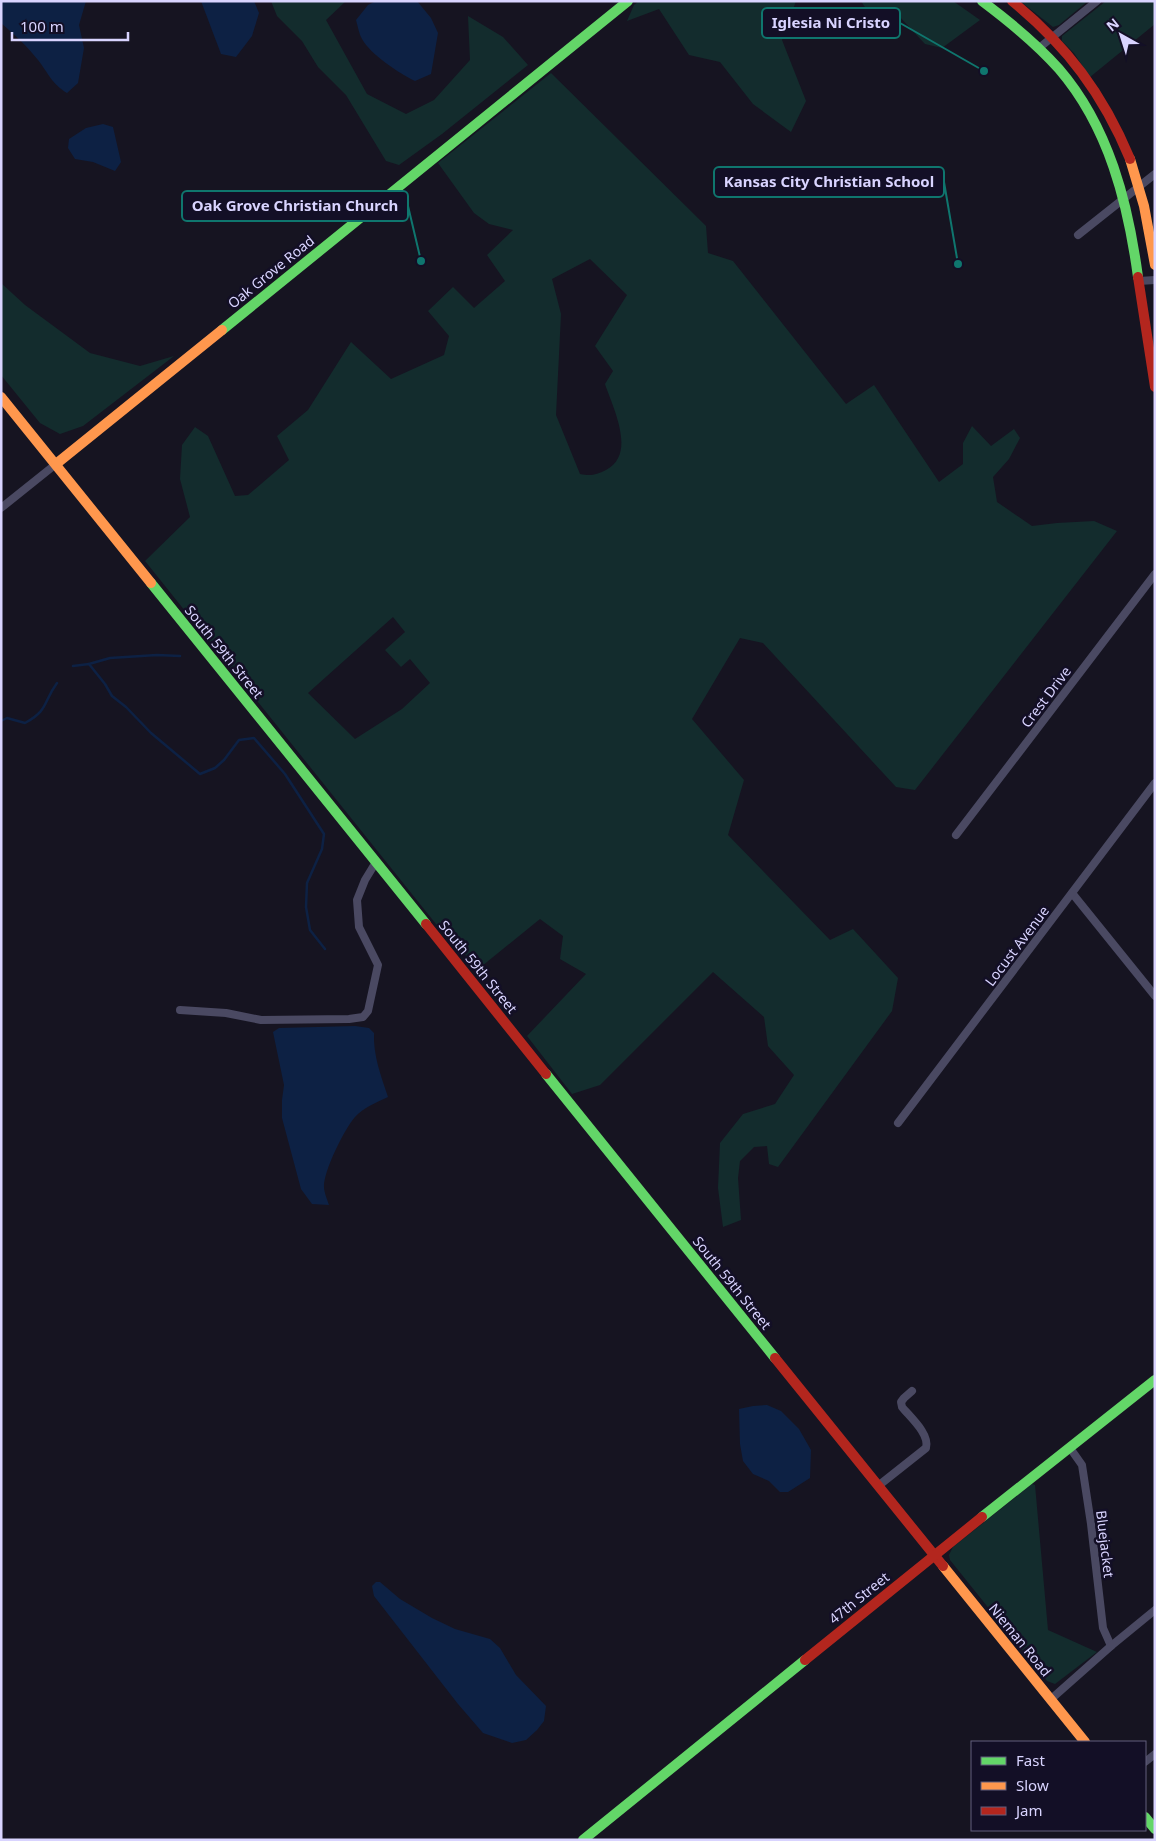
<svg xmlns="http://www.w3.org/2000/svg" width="1156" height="1841" viewBox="0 0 1156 1841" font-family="'Noto Sans',sans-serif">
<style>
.green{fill:#132c2d;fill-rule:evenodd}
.water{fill:#0d2144}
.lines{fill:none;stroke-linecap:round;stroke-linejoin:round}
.stream{stroke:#0d2144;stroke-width:2.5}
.street{stroke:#4a4962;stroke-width:8}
.fast{stroke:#63d668;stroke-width:10}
.slow{stroke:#ff974d;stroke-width:10}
.jam{stroke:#b3261e;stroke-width:10}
.labels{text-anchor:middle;stroke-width:5;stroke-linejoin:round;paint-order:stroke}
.street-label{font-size:14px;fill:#d9d4ff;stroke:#130f26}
.leader{fill:none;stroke:#0f766e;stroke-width:2}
.callout-dot{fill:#0f766e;stroke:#130f26;stroke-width:2}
.callout{fill:#130f26;stroke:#0f766e;stroke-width:2}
.callout-label{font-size:15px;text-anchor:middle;font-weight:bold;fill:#d9d4ff}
</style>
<rect width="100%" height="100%" fill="#161421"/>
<!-- green -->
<g class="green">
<polygon points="271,1 346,1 326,20 367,94 406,114 434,100 470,60 468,16 503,37 528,65 442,134 399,165 386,161 346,95 318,67 302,41 277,16"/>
<polygon points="639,1 796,1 782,40 806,101 791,132 753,104 720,62 689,55 659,9 627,21 634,5"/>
<polygon points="861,1 953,1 980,20 942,48 925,44 899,16 872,18"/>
<polygon points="1020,1 1088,1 1059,25 1053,27"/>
<polygon points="1106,1 1155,1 1155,24 1090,77 1074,53 1062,41 1062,36"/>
<path d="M551,73l155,153 2,27 25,8 113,143 28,-19 65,97 24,-18v-21l9,-17 19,20 23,-17 6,9 -11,21 -16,18 4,25 35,24 25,-3 37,-2 23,10 -202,259 -19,-3 -133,-144 -23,-5 -48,81 52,61 -16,55 102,105 23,-11 45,49 -6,33 -114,156 -9,-3 -2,-18 -13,1 -14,14 -2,17 3,42 -18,7 -5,-39 2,-45 23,-29 32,-10 19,-29 -26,-29 -4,-29 -51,-45 -113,113 -28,9 -45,-58 59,-62 -26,-15 3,-23 -23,-17 -58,47 -26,-17 -311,-388 45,-44 -10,-38 2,-34 13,-18 13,9 27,60 13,-1 41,-35 -12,-24 31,-26 43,-68 40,37 53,-24 5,-19 -21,-25 25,-24 21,21 31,-27 -18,-26 26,-25 -24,-6 -15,-11 -36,-50zM590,259l37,36 -32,51 18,25 -8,13c8,24 32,70 1,86 -10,5 -15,6 -26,4l-24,-59 5,-101 -9,-35zM393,617l12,15 -20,18 16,17 9,-8 20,24 -28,26 -47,30 -47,-46z"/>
<polygon points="1,283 25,305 90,353 140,366 174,356 83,426 60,434 40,423 1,375"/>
<polygon points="1032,1484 1035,1485 1048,1630 1097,1652 1055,1684 1047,1681 950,1560 949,1555 953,1547"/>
</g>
<!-- water -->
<g class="water">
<path d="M1,1h85l-7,24 5,23 -6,35 -11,10c-16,-10 -18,-19 -29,-33 -11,-14 -23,-25 -37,-37z"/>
<polygon points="201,1 254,1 259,13 252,36 236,57 221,54"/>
<path d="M376,1h41l14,17 7,15 -7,41 -16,7c-15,-7 -45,-27 -53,-42 -3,-5 -4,-12 -6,-19l12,-15z"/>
<polygon points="103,124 113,127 121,162 115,171 93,162 75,159 68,148 69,139 86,128"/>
<path d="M355,1026l14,2 5,5c-1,22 7,43 14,64 -11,5 -25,11 -33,20 -10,11 -32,55 -31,70 0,5 3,12 5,18l-17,-1 -11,-15 -19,-71v-18l2,-15 -11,-53 6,-4z"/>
<polygon points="767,1405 781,1411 799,1429 811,1450 810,1478 788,1492 780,1492 769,1481 753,1474 743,1461 740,1444 739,1409 753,1406"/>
<polygon points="376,1582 380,1582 400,1599 432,1618 455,1629 490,1639 500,1648 516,1675 546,1706 544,1721 537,1730 526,1740 512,1743 483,1733 458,1704 374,1596 372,1586"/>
</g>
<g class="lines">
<!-- stream -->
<g class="stream">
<polyline points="89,664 110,658 157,655 180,656"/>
<polyline points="73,666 89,664 105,684 112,696 126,707 151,733 200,774 215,768 224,760 239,740 254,738 285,774 324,834 322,849 307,883 306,907 310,930 325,949"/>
<path d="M1,721l6,-3 18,5c24,-13 18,-21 32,-40"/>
</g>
<!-- street -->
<g class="street">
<polyline points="1039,48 1097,1"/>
<polyline points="1078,235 1155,174"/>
<polyline points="1139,281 1155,280"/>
<polyline points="1,508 56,464"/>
<polyline points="956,835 1155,574"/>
<polyline points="1072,893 1155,996"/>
<polyline points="180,1010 226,1013 261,1020 349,1019 363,1017 368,1011 378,965 359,927 357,900 365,880 376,862"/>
<polyline points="898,1123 1155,783"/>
<polyline points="1070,1448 1082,1465 1091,1524 1103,1628 1111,1646"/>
<path d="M878,1486l48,-38c4,-14 -16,-31 -24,-41l-1,-5 3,-4 8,-7"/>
<polyline points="1050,1700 1111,1646 1155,1610"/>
<polyline points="1145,1762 1155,1754"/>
</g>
<!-- fast -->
<g class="fast">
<path d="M982,1c28,21 54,42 77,68 50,58 69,134 79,208"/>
<polyline points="222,330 628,1"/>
<polyline points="151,583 426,924"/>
<polyline points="546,1074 775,1358"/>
<polyline points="982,1517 1155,1380"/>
<polyline points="1145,1817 1155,1829"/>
<polyline points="583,1840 805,1660"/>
</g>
<!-- slow -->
<g class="slow">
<polyline points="1130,159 1144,206 1155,265"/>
<polyline points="1,397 151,583"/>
<polyline points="56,464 222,330"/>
<polyline points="943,1566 1085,1742"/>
</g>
<!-- jam -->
<g class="jam">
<path d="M1012,1c55,45 91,93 118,158"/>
<polyline points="1138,277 1155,387"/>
<polyline points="426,924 546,1074"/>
<polyline points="775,1358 943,1566"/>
<polyline points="805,1660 982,1517"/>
</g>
</g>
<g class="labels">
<!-- street labels -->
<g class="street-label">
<text transform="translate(271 272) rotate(-39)" y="5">Oak Grove Road</text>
<text transform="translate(224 652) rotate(51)" y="5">South 59th Street</text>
<text transform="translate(1046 697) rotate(-53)" y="5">Crest Drive</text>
<text transform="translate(1017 946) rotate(-53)" y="5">Locust Avenue</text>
<text transform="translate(478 967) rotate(51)" y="5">South 59th Street</text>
<text transform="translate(732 1283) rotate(51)" y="5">South 59th Street</text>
<text transform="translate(1105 1544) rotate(83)" y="5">Bluejacket</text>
<text transform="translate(859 1598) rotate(-39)" y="5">47th Street</text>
<text transform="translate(1020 1640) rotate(51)" y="5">Nieman Road</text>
</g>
</g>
<!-- callouts -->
<path class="leader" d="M984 71L900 23M958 264L944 182M421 261L408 206"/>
<g class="callout-dot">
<circle cx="984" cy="71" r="5"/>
<circle cx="958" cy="264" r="5"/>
<circle cx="421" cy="261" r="5"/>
</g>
<g class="callout">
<rect x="762" y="8" width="138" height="30" rx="5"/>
<rect x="714" y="167" width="230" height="30" rx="5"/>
<rect x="182" y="191" width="226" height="30" rx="5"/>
</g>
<g class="callout-label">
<text x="831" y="28">Iglesia Ni Cristo</text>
<text x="829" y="187">Kansas City Christian School</text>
<text x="295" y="211">Oak Grove Christian Church</text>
</g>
<!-- border -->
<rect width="1156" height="1841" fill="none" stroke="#d9d4ff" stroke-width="5"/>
<!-- legend -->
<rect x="971" y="1741" width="175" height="90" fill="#130f26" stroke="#625e7d"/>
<rect x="981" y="1757" width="25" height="8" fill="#63d668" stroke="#625e7d"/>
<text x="1016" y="1766" font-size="15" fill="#d9d4ff">Fast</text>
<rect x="981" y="1782" width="25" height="8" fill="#ff974d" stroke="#625e7d"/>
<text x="1016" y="1791" font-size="15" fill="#d9d4ff">Slow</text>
<rect x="981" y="1807" width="25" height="8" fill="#b3261e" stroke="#625e7d"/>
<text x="1016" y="1816" font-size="15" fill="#d9d4ff">Jam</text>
<!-- north arrow -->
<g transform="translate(1121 35) rotate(321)" stroke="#130f26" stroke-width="4" paint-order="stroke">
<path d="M0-4L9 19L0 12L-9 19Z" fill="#d9d4ff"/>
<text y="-8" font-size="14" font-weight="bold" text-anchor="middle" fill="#d9d4ff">N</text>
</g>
<!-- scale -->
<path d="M12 32v8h116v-8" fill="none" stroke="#d9d4ff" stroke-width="2.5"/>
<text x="20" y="32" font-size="15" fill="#d9d4ff" stroke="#130f26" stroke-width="4" paint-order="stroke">100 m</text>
</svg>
